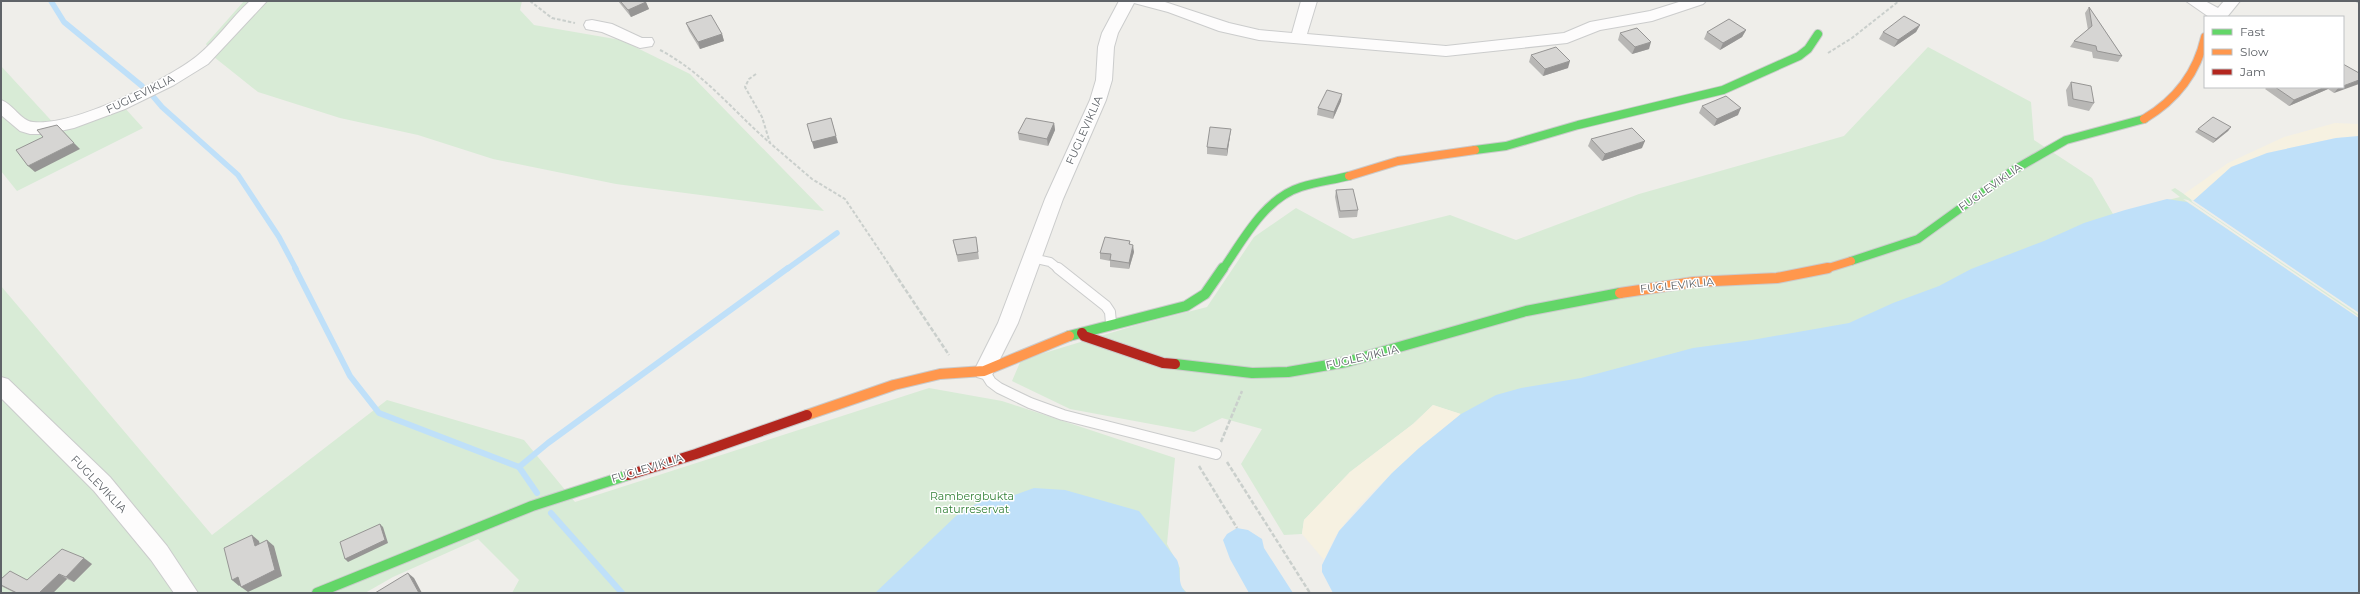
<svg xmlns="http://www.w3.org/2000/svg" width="2360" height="594" viewBox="0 0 2360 594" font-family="Montserrat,sans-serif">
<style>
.green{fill:#d8ebd6}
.sand{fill:#f6f1e1}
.water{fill:#bfe0f9}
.pier{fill:#efeeea}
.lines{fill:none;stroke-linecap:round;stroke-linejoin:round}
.stream-far1{stroke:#bfe0f9;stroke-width:5.5}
.stream{stroke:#bfe0f9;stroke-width:6}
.lane-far1-casing{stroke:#cbcccc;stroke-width:10}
.lane-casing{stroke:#cbcccc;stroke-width:12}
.street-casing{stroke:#cbcccc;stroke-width:2}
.fast-far1-casing{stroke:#cacacb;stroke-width:10}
.fast-casing{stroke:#cacacb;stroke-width:12}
.slow-far1-casing{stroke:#cacacb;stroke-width:10}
.slow-casing{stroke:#cacacb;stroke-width:12}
.jam-casing{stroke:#cacacb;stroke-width:12}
.path-far1{stroke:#cacfcc;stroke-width:2;stroke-dasharray:3.5 2;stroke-linecap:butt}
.path{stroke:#cacfcc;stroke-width:2.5;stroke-dasharray:4.5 2;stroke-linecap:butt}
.lane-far1{stroke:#fdfcfc;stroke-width:8}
.lane{stroke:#fdfcfc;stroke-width:10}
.street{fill:#fdfcfc;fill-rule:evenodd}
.fast-far1{stroke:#63d668;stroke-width:8}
.fast{stroke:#63d668;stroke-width:10}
.slow-far1{stroke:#ff974d;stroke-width:8}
.slow{stroke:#ff974d;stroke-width:10}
.jam{stroke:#b3261e;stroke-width:10}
.wall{fill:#b8b7b5}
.shaded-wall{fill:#969594}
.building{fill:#d6d5d3;stroke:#969594}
.labels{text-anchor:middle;stroke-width:3;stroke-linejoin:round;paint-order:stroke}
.street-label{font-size:11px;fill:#5f6368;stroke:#fff}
.park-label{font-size:11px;fill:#348238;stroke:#fff}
</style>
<rect width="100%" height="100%" fill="#efeeea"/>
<!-- green -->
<g class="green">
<polygon points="244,1 522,1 520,10 534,25 621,40 690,74 824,211 616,184 493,159 418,135 340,118 258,92 214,57 206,44"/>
<polygon points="1928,47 2031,102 2034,140 2092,178 2113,214 2180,197 2171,190 2175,188 2193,200 2212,186 2359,136 2359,593 1333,593 1392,473 1460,414 1433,405 1413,424 1350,472 1304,520 1302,534 1284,535 1241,464 1262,429 1222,418 1194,432 1070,409 1012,381 1021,360 1137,325 1207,307 1254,237 1296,208 1353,239 1450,215 1516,240 1639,194 1844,136"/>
<polygon points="1,66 58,128 123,106 143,128 17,191 1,171"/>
<polygon points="1,286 212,535 387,400 524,440 575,502 929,388 1002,401 1175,458 1167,544 1180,568 1180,585 1187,593 512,593 519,580 478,539 393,577 365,593 1,593"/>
</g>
<!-- sand -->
<g class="sand">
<polygon points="2335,123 2359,124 2359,136 2336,138 2267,153 2212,186 2193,201 2184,194 2228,163 2284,137"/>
<path d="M1433,405l28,9c-42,37 -88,71 -121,116 -7,9 -11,20 -16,30l-22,-26 2,-14 46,-48 63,-48z"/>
</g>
<!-- water -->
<g class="water">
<polygon points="2359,136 2359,313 2193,201 2231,167 2267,153 2336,138"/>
<polygon points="2167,199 2187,202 2359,318 2359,593 1333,593 1322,572 1322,565 1339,531 1392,473 1419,448 1461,414 1496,395 1521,388 1581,378 1693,348 1752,340 1849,323 1893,303 1939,286 1971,269 2044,241 2084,223 2125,210"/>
<path d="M1034,488l31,2 74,21 38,49c5,11 -1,25 10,33h-312l82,-78 26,-15 26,-3z"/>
<polygon points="1237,528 1248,530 1262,539 1264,548 1293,593 1249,593 1230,559 1223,540 1227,534"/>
</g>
<!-- pier -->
<g class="pier">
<polygon points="2183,199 2188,200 2358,316 2359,318"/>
<polygon points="2191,199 2359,313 2359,315 2192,202"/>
</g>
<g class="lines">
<!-- stream-far1 -->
<g class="stream-far1">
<polyline points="51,1 64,22 142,86"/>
<polyline points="151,94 162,107 238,175 279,237 296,269"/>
<polyline points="787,269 837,233"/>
</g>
<!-- stream -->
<g class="stream">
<polyline points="295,268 350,376 379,413 519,467 537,493"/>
<polyline points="519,467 548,443 788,268"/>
<polyline points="551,513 622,593"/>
</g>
<!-- lane-far1 casing -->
<g class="lane-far1-casing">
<polyline id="lane-far1" points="1032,258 1050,262 1059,269"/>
</g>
<!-- lane casing -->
<g class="lane-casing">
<g id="lane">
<polyline points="1058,268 1106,306 1110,312 1111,323"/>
<polyline points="984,371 991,382 999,388 1030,403 1063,415 1216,454"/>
</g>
</g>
<!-- street casing -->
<g class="street-casing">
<g id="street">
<path d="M250,1h17l-59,63 -34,21 -49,24 -51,19 -28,6h-16l-10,-3 -19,-16v-15c12,4 20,21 32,22 39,5 134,-42 164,-66 20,-16 34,-38 53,-55z"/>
<polygon points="1119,1 1162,1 1229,23 1259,30 1292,33 1301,1 1317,1 1307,34 1446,46 1564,33 1590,22 1650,11 1682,1 1706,1 1703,4 1652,21 1600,30 1567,43 1446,56 1259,40 1219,31 1168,12 1134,3 1118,33 1114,47 1112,80 1106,100 1063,199 1018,323 991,377 984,379 977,377 974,371 998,323 1045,199 1090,100 1096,80 1098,47 1102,33"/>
<polygon points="2186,1 2205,1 2218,8 2224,1 2240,1 2227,17 2209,17"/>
<polygon points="592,20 612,24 642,38 652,38 654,42 652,46 640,48 602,32 586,29 584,25 586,21"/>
<polygon points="1,377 8,379 110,477 167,546 198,593 174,593 151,560 94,491 1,398"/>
</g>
</g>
<!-- fast-far1 casing -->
<g class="fast-far1-casing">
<g id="fast-far1">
<polyline points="1475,150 1506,146 1578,125 1723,90 1799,56 1808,49 1818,34"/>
<polyline points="1851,261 1918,239 2012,171 2066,140 2144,119"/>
<path d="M1223,269c20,-29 42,-71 78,-82 16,-5 32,-7 48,-11"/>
</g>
</g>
<!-- fast casing -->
<g class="fast-casing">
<g id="fast">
<polyline points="1069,336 1186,306 1205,294 1223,268"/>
<polyline points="1175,364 1252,373 1288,372 1346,362 1526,311 1620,293"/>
<polyline points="317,593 532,506 628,475"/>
</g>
</g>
<!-- slow-far1 casing -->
<g class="slow-far1-casing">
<g id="slow-far1">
<path d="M2144,119c32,-19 53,-46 61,-82"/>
<polyline points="1349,176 1398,161 1475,150"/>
<polyline points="1825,269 1851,261"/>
</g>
</g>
<!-- slow casing -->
<g class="slow-casing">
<g id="slow">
<polyline points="1620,293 1694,282 1777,278 1828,268"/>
<polyline points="807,415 894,385 940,374 984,371 1069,336"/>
</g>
</g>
<!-- jam casing -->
<g class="jam-casing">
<g id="jam">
<polyline points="1082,333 1084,336 1163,363 1175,364"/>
<polyline points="628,475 696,454 807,415"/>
</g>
</g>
<!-- path-far1 -->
<g class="path-far1">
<polyline points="530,1 552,18 575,23"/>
<polyline points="2356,1 2359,3"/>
<path d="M660,50c44,23 73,61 110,93"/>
<polyline points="1828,53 1852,38 1899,1"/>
<polyline points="756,74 749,79 745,87 762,117 770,143 812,179 845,199 892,269"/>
</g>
<!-- path -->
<g class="path">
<polyline points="891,268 949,355"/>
<polyline points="1221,442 1242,391"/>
<polyline points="1227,462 1310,593"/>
<polyline points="1199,466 1237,528"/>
</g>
<!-- lane-far1 -->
<use href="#lane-far1" class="lane-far1"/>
<!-- lane -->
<use href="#lane" class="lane"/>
<!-- street -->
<use href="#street" class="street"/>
<!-- fast-far1 -->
<use href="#fast-far1" class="fast-far1"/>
<!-- fast -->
<use href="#fast" class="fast"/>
<!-- slow-far1 -->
<use href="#slow-far1" class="slow-far1"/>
<!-- slow -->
<use href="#slow" class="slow"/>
<!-- jam -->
<use href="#jam" class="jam"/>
</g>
<!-- wall -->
<g class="wall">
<polygon points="618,1 645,1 649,9 631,17"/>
<polygon points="2089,7 2122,56 2118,62 2093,58 2092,52 2070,47 2074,41 2088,30 2085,13"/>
<polygon points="686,23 722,34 724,41 700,49 689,31"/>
<polygon points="1920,25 1916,32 1894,47 1879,39 1883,32"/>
<polygon points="1746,30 1742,37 1720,50 1704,39 1707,32"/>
<polygon points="1620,33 1649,49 1632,54 1618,40"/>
<polygon points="1531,55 1568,68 1543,76 1529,62"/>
<polygon points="2071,82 2094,103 2089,111 2068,106 2066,90"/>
<polygon points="2267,87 2343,87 2334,93 2328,89 2289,106 2265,89"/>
<polygon points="1341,101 1333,119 1317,115 1318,108"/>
<polygon points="1702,106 1738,115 1714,126 1699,113"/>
<polygon points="1054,123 1055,130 1048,146 1019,140 1018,133"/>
<polygon points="2231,127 2228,131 2213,143 2195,132 2198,129"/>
<polygon points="1230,136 1227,156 1207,154 1207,147"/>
<polygon points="1591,139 1642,148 1602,161 1588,146"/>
<polygon points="1336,190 1358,210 1357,217 1339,218 1335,197"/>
<polygon points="953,240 977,244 979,259 958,262"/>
<polygon points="1130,241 1130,244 1134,252 1129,269 1110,267 1110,261 1100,259 1100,253"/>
<polygon points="92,564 74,582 67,579 53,593 15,593 1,586 1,579 27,580"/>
</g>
<!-- shaded-wall -->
<g class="shaded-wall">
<polygon points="646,2 649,9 631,17 628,10"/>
<polygon points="1920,25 1916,32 1894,47 1898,40"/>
<polygon points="1746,30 1742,37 1720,50 1723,43"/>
<polygon points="722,34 724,41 700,49 698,42"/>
<polygon points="1651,42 1649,49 1632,54 1635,47"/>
<polygon points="1570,61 1568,68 1543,76 1545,69"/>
<polygon points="2359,80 2359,84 2334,93 2339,87 2343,87 2343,86"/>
<polygon points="2325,87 2330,87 2328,89 2289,106 2294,100"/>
<polygon points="1342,94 1341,101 1333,119 1334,112"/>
<polygon points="1741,108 1738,115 1714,126 1717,119"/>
<polygon points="831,118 838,143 814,149 812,142"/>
<polygon points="1054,123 1055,130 1048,146 1047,139"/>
<polygon points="2231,127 2228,131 2213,143 2216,139"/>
<polygon points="1231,129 1230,136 1227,156 1227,149"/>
<polygon points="1645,141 1642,148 1602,161 1605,154"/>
<polygon points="74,143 80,149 35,172 28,166"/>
<polygon points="1133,245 1134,252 1129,269 1129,263"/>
<polygon points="380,524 383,527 388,543 348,562 345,559"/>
<polygon points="252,535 259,541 262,552 255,546"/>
<polygon points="267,540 274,546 282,576 248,592 241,587"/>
<polygon points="84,558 92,564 74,582 66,577"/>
<polygon points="408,573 414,578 422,593 419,593"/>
<polygon points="59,574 67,579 53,593 39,593"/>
<polygon points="238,577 246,583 239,586 232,580"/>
</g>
<!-- building -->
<g class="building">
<polygon points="620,1 645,1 646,2 628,10"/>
<polygon points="2089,7 2122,56 2097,51 2096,46 2074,41 2092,26"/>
<polygon points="711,15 722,34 698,42 686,23"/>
<polygon points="1904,16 1920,25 1898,40 1883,32"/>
<polygon points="1729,19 1746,30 1723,43 1707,32"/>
<polygon points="1637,28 1651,42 1635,47 1620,33"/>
<polygon points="1556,47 1570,61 1545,69 1531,55"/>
<polygon points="2343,64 2359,73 2359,80 2343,86"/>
<polygon points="2071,82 2091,86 2094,103 2073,99"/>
<polygon points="2275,87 2325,87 2294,100"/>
<polygon points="1327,90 1342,94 1334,112 1318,108"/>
<polygon points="1726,96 1741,108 1717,119 1702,106"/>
<polygon points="2213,117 2231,127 2216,139 2198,129"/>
<polygon points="831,118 836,136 812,142 807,124"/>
<polygon points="1026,118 1054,123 1047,139 1018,133"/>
<polygon points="57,125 74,143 28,166 16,150 43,137 37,130"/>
<polygon points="1210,127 1231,129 1227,149 1207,147"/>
<polygon points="1632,128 1645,141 1605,154 1591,139"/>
<polygon points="1353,189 1358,210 1340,211 1336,190"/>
<polygon points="976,237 978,252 957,255 953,240"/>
<polygon points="1105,237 1130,241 1129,244 1133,245 1129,263 1110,260 1111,254 1100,253"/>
<polygon points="380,524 385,540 345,559 340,542"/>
<polygon points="252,535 255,546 267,540 275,570 241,587 238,577 232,580 224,548"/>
<polygon points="62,549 84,558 66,577 59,574 39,593 17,593 1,585 1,579 10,571 27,580"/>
<polygon points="408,573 419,593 375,593"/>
</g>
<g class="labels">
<!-- street labels -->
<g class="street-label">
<text transform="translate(140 94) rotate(-26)" y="4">FUGLEVIKLIA</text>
<text transform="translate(1084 130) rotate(-66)" y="4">FUGLEVIKLIA</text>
<text transform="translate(1990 187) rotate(-35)" y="4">FUGLEVIKLIA</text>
<text transform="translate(1677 285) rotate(-6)" y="4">FUGLEVIKLIA</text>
<text transform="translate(1362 357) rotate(-13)" y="4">FUGLEVIKLIA</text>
<text transform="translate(647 468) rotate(-17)" y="4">FUGLEVIKLIA</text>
<text transform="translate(99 484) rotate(46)" y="4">FUGLEVIKLIA</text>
</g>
<!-- park labels -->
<g class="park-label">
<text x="972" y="500">Rambergbukta<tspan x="972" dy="13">naturreservat</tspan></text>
</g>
</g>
<!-- border -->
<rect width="2360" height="594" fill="none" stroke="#5f6368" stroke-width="4"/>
<!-- legend -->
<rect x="2204" y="16" width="140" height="72" fill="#ffffff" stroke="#bfc1c3"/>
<rect x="2212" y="29" width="20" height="6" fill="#63d668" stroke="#bfc1c3"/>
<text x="2240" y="36" font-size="12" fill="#5f6368">Fast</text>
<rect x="2212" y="49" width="20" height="6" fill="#ff974d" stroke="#bfc1c3"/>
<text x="2240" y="56" font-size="12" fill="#5f6368">Slow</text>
<rect x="2212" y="69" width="20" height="6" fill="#b3261e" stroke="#bfc1c3"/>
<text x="2240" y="76" font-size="12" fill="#5f6368">Jam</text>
</svg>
